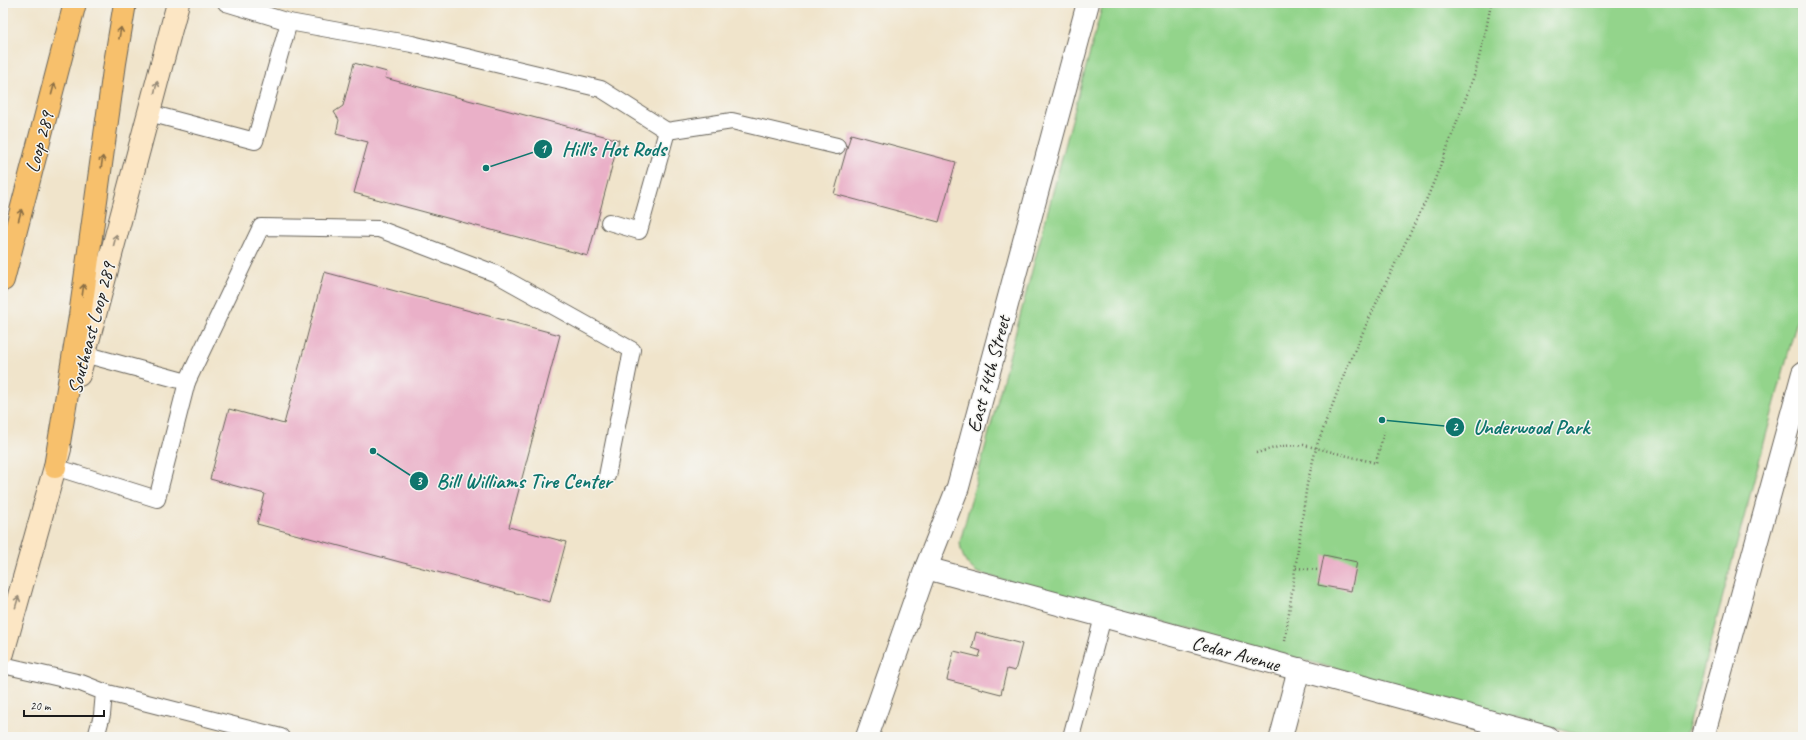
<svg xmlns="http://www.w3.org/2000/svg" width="1806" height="740" viewBox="0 0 1806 740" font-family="Caveat,sans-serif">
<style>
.green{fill:#93d48b;stroke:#587854}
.building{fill:#eab0c8}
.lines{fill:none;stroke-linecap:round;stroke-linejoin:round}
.lane-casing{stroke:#666259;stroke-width:18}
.street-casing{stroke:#666259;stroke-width:24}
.secondary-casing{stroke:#666259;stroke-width:24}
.highway-casing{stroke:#666259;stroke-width:24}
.path{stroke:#666259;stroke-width:2.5;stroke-dasharray:1 3;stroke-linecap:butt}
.lane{stroke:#fff;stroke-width:16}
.street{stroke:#fff;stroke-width:22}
.secondary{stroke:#fce6c4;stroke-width:22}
.highway{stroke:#f7c06c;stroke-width:22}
.oneway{stroke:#8a6e44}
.oneway2{stroke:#978b78}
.labels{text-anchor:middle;stroke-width:3;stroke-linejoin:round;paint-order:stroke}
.street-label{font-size:20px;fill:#1c1c1c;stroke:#f6f6f2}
.leader{fill:none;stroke:#0f766e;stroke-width:1.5}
.callout-dot{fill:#0f766e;stroke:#f6f6f2;stroke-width:1.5}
.mark-label{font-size:12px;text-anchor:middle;font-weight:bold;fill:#fff}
.callout-label{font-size:21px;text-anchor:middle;font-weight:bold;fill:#0f766e;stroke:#f6f6f2;stroke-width:3;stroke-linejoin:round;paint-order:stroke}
</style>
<rect width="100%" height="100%" fill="#f6f6f2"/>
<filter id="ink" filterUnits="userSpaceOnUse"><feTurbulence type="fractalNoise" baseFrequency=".025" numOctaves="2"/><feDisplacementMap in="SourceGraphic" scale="8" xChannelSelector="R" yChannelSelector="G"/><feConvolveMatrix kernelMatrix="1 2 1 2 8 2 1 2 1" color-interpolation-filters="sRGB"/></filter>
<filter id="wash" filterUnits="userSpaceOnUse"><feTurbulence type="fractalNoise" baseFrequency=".012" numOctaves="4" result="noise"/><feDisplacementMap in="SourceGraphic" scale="16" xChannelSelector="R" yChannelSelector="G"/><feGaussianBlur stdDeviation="0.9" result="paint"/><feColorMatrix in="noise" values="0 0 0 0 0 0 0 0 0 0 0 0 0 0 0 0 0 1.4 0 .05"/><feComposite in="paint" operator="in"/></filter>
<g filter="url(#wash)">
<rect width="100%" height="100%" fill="#f0e4cb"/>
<!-- green -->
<path class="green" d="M1103,3h671l29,8v287l-118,439h-94l-613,-164c-12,-8 -17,-17 -18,-31z"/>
<g id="blocks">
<!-- building -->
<g class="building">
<polygon points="354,63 387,72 385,78 619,140 588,256 354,193 368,142 336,134 339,120 334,112 343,106"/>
<polygon points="851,134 956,162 939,222 834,194"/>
<polygon points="324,272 560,335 509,527 566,542 550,602 257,524 265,494 210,479 229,409 284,424"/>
<polygon points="1324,555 1357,562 1351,591 1318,585"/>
<polygon points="976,632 1022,644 1015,671 1007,669 1001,694 947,680 954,651 979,657 981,651 972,648"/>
</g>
</g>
</g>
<g filter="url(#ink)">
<use href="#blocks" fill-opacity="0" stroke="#666259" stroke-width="1"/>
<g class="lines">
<!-- lane casing -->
<g class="lane-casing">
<g id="lane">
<polyline points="289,22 412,44 601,89 667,131 732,121 837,146"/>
<polyline points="149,113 255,141 289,22 226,3"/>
<polyline points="609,222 639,231 667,131"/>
<polyline points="187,382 261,227 379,229 494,273 632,350 607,476"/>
<polyline points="55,467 157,499 187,382 84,354"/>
<polyline points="3,665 81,683 104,692 102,715 96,737"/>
<polyline points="104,692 281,737"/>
<polyline points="1071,737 1103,617"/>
<polyline points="1488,737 1492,722"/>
</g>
</g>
<!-- street casing -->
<g class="street-casing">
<g id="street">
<polyline points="926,568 1547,737"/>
<polyline points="867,737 926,568 958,487 1088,3"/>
<polyline points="1281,737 1299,669"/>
<polyline points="1703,737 1803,373"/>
</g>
</g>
<!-- secondary casing -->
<g class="secondary-casing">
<g id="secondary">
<polyline points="79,375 178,3"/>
<polyline points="3,653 60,449"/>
</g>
</g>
<!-- highway casing -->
<g class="highway-casing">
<g id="highway">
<polyline points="3,280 75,3"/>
<polyline points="55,467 80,316 115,63 125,3"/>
</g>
</g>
<!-- path -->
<g class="path">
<polyline points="1256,453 1282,446 1304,445 1376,463 1384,431"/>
<polyline points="1296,568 1318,570"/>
<polyline points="1285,641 1307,484 1317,445 1348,365 1379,297 1428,196 1443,159 1475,73 1486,30 1491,3"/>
</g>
<!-- lane -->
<use href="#lane" class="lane"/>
<!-- street -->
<use href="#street" class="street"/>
<!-- secondary -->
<use href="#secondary" class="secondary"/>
<!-- highway -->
<use href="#highway" class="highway"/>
</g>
<!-- one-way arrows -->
<defs><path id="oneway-shaft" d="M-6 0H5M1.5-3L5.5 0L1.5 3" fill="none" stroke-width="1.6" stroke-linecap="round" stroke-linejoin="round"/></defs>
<g class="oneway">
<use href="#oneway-shaft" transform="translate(120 33) rotate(-80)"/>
<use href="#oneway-shaft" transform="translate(53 89) rotate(-75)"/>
<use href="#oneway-shaft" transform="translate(102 162) rotate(-82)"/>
<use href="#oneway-shaft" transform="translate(20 215) rotate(-75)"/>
<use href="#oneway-shaft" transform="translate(83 290) rotate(-82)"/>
</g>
<g class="oneway2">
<use href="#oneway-shaft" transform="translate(156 87) rotate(-75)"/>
<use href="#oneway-shaft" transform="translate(115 240) rotate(-75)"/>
<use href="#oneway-shaft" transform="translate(17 602) rotate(-74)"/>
</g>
</g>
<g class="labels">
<!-- street labels -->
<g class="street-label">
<text transform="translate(39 142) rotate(-75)" y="7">Loop 289</text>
<text transform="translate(91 328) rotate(-75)" y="7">Southeast Loop 289</text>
<text transform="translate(988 374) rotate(-75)" y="7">East 74th Street</text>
<text transform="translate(1236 653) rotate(15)" y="7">Cedar Avenue</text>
</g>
</g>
<!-- callouts -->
<path class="leader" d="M486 168L543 149M1382 420L1455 427M373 451L419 481"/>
<g class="callout-dot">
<circle cx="486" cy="168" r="4"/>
<circle cx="1382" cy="420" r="4"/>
<circle cx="373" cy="451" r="4"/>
<circle cx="543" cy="149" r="10"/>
<circle cx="1455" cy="427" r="10"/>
<circle cx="419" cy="481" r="10"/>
</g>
<g class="mark-label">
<text x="543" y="153">1</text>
<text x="1455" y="431">2</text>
<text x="419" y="485">3</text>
</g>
<g class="callout-label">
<text x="614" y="156">Hill's Hot Rods</text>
<text x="1531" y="434">Underwood Park</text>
<text x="524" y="488">Bill Williams Tire Center</text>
</g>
<!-- margin -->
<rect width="1806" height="740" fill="none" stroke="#f6f6f2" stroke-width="16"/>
<!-- scale -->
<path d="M24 710v6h80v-6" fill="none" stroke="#1c1c1c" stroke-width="2"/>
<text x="30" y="710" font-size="12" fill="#1c1c1c" stroke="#f6f6f2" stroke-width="3" paint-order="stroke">20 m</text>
</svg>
